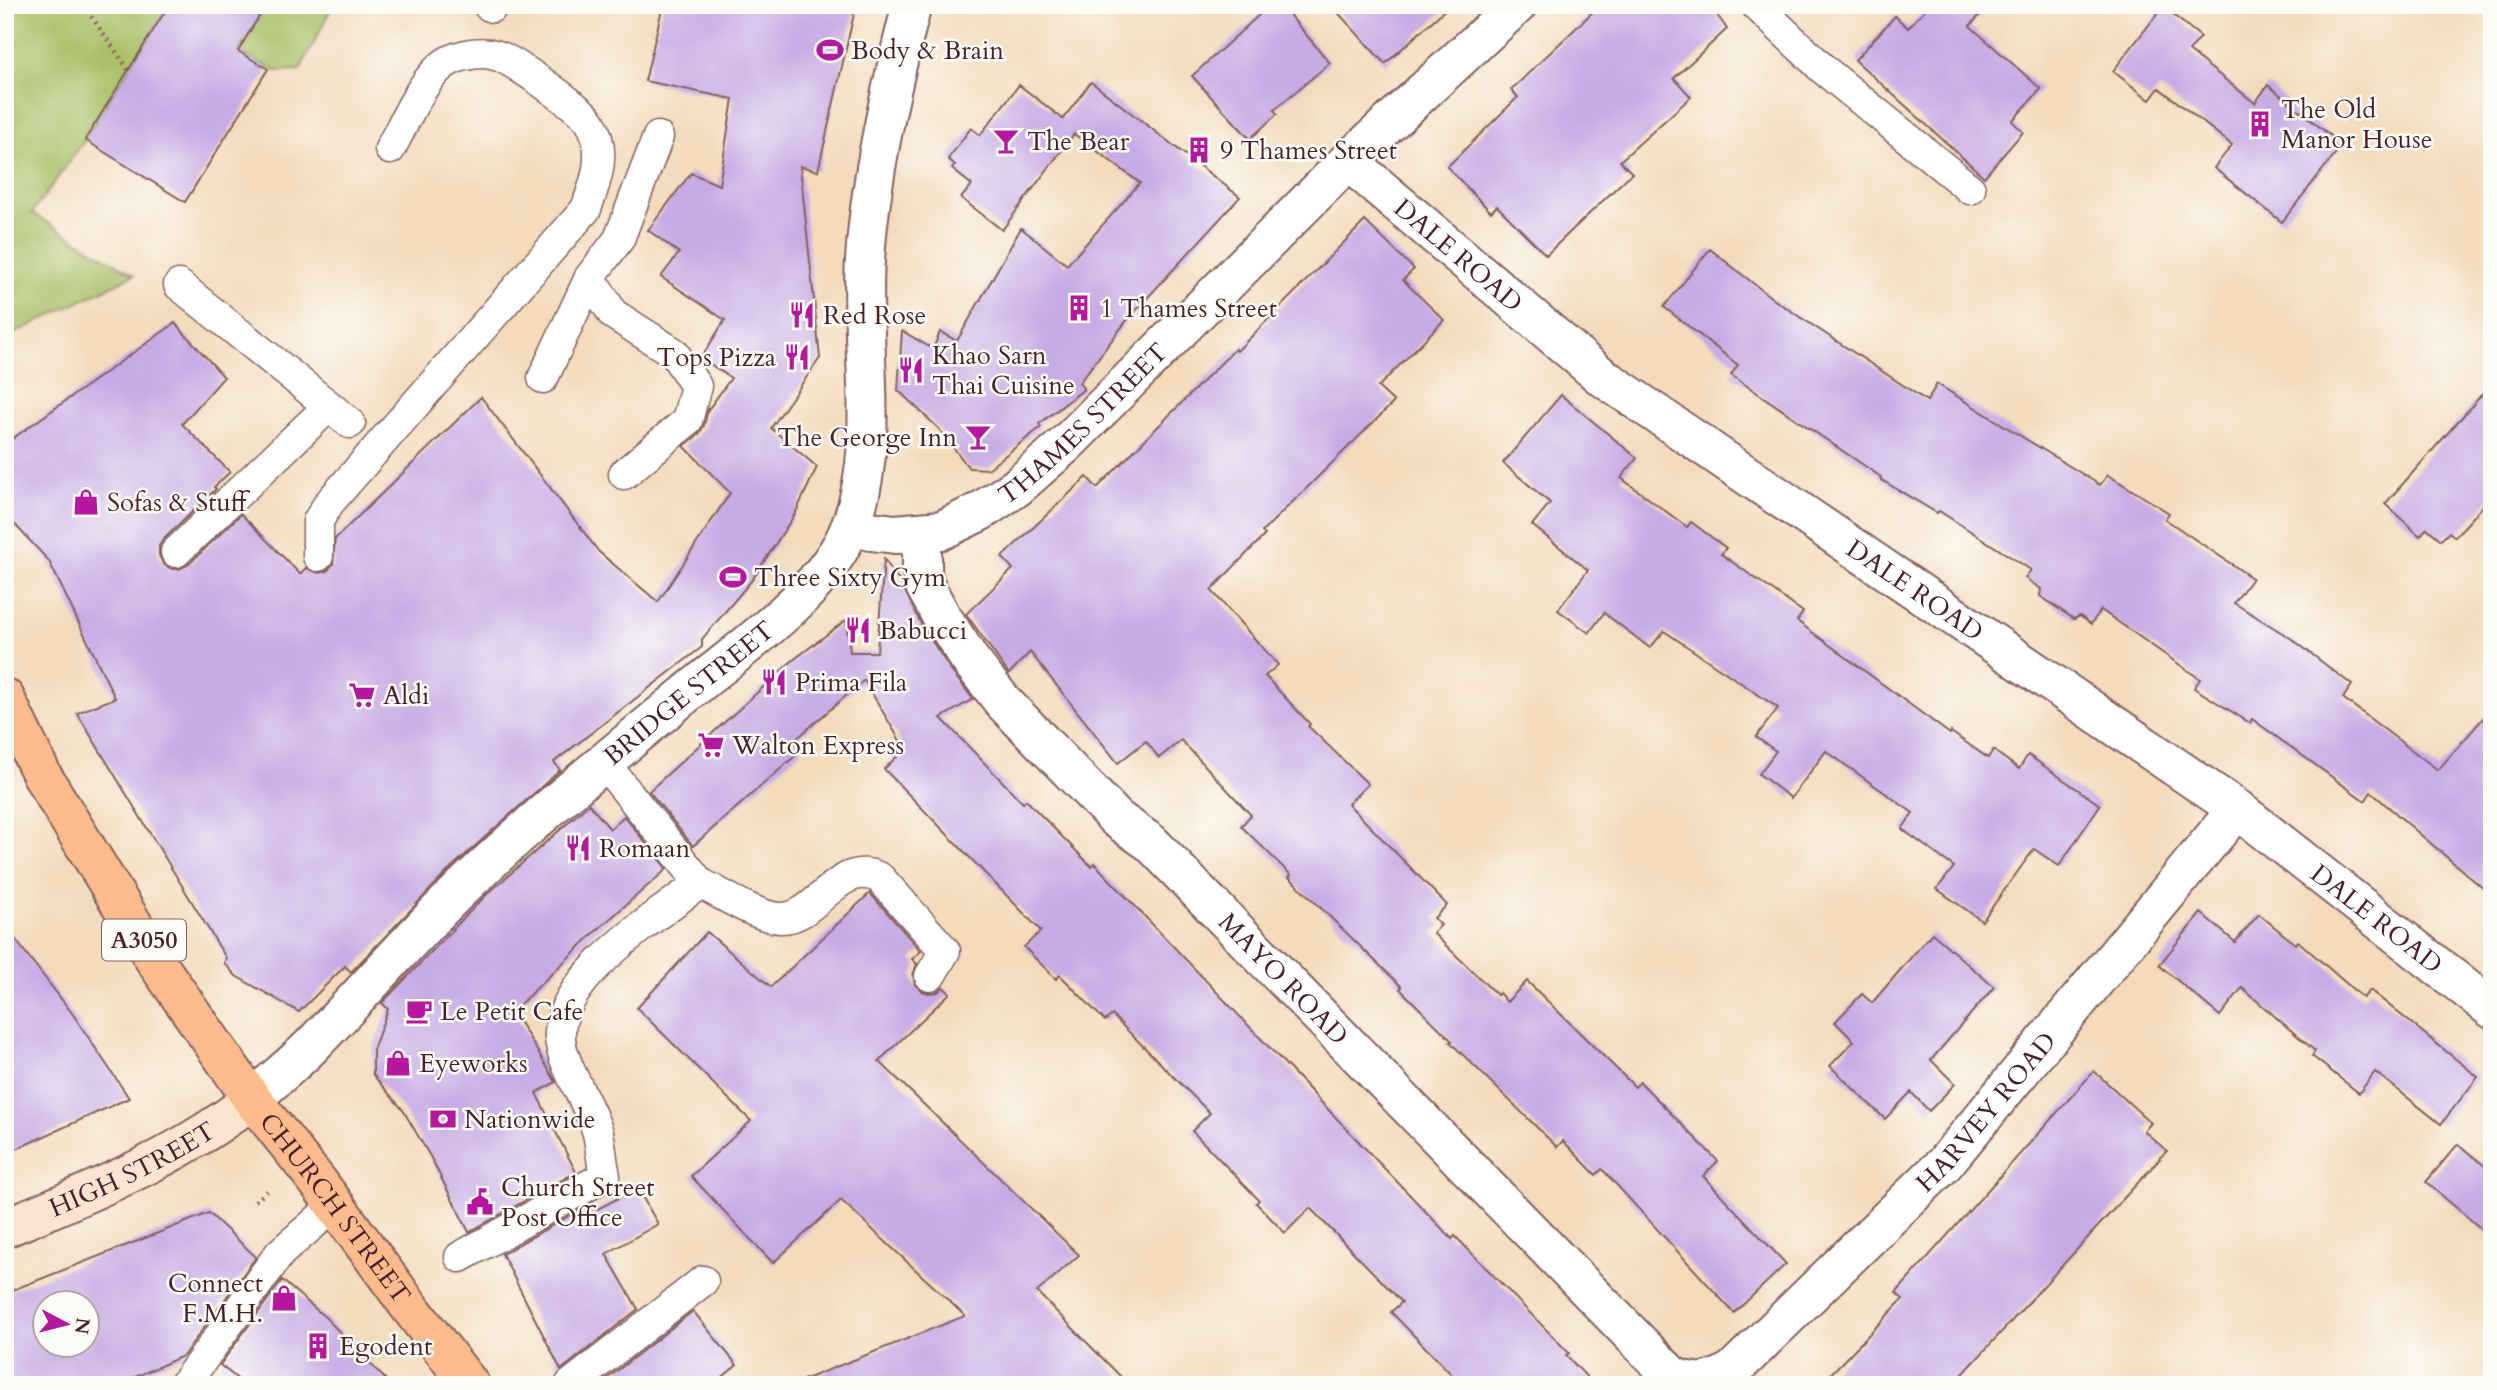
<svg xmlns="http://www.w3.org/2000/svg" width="2497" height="1390" viewBox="0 0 2497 1390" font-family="Cardo,serif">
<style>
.green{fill:#a8be63;stroke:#796e47;stroke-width:2}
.building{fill:#c7abe5;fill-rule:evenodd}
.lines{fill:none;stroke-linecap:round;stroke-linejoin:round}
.lane-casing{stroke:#85615e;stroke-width:33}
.street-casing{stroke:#85615e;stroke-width:42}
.secondary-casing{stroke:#85615e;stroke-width:42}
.primary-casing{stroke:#85615e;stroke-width:42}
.path{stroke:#85615e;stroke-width:4.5;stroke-dasharray:2 5;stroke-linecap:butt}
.lane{stroke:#fff;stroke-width:30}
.street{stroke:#fff;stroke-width:38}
.secondary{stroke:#fde4d1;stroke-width:38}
.primary{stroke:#fbbb8d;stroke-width:38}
.labels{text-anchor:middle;stroke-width:5;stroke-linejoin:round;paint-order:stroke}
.shield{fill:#fdfcf7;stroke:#806168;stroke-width:2}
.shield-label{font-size:24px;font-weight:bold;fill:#4a1f2b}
.poi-label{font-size:26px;fill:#4a1f2b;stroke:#fdfcf7;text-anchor:start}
.street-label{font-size:26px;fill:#4a1f2b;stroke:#fdfcf7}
</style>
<rect width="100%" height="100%" fill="#fdfcf7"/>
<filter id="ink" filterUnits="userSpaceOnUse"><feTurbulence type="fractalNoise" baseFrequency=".0143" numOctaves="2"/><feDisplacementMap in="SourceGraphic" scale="14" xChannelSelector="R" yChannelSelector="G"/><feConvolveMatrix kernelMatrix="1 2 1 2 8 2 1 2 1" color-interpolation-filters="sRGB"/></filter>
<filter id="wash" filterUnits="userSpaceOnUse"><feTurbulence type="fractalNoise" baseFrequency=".00686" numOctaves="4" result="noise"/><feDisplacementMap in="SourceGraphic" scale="28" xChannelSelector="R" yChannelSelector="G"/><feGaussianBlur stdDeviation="1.57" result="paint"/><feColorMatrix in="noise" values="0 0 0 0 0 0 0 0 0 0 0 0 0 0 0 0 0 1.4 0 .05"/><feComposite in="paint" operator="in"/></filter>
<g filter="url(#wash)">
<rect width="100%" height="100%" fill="#f3dbbc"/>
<!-- green -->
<g class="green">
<polygon points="5,5 169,5 85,140 32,213 134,275 5,338"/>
<polygon points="266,5 333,5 300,70 276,71 238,51"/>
</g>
<g id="blocks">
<!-- building -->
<g class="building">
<polygon points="169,5 266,5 238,51 268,69 185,202 85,140"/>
<polygon points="663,5 856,5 818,171 800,166 820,358 771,428 817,467 795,514 752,580 702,639 702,647 554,762 560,770 454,865 351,972 345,966 299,1012 236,976 224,963 226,958 77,713 115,698 49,561 5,514 5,444 175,323 224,377 182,424 230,472 214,487 216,489 163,540 159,546 159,555 163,564 172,569 179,569 188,565 241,514 300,574 306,568 319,573 327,571 333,564 335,539 481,397 599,552 658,602 730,493 684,446 699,434 704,425 708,410 731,378 701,358 725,320 661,277 679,253 648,230 691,173 719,185 733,99 645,81"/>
<polygon points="1270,5 1281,5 1330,63 1274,110 1277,114 1250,139 1192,76"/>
<polygon points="1331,5 1450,5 1385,64"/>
<polygon points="1600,5 1710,5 1727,29 1674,78 1691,97 1620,161 1632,173 1546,255 1497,206 1491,212 1447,167 1518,97 1511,90"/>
<polygon points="1929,5 1989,5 1970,26 2041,89 2012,121 2023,132 1984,177 1855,60 1895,16 1908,28"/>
<polygon points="2163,7 2201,37 2189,51 2255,103 2268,85 2342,145 2282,222 2214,168 2232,145 2159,88 2150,100 2113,71"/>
<polygon points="1091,82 1240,197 1128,319 1079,383 1084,389 1039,424 1041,427 988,469 969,468 939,429 898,390 902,331 933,349 940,332 957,341 1021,228 1067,265 1140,183 1074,134 1002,230 961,198 972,185 952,169 955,165 948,159 971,128 980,135 1019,85 1063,119"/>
<polygon points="1365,221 1414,269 1403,280 1444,320 1378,387 1394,402 1262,532 1265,535 1211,590 1278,665 1265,676 1310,724 1308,726 1368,784 1348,804 1447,905 1434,918 1441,925 1433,933 1497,995 1499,993 1507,1002 1527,981 1635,1087 1640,1082 1718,1161 1703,1176 1786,1264 1734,1313 1602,1169 1596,1175 1563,1141 1557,1147 1450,1042 1452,1041 1400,989 1402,987 1289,877 1291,875 1241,826 1251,815 1181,740 1159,758 1146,741 1118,763 1030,652 1009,674 966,614 1013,569 1002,557 1087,477 1097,488 1235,349 1237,351"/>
<polygon points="1710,249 1773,299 1927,401 1937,384 2100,485 2108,475 2169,513 2165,519 2252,578 2234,603 2292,639 2352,685 2343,698 2438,770 2492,708 2492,896 2371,792 2365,801 2252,719 2250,723 2194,688 2200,679 2101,610 2091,624 2080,616 2074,619 2040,596 2041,589 2025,578 2031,570 1939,511 1937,513 1880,479 1881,477 1731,375 1738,365 1664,307"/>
<polygon points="2492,383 2492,496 2455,537 2449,532 2441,540 2427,528 2420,536 2385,504"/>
<polygon points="1561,395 1637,458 1621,478 1687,527 1691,522 1726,548 1721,554 1803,612 1797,621 1950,734 1951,732 1988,758 1993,750 2019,769 2028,755 2100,805 2059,866 2034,849 1982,921 1937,889 1954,867 1902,829 1913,813 1826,751 1791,798 1759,774 1776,751 1756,737 1778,708 1664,631 1650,648 1604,613 1589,633 1558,610 1588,570 1532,525 1550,503 1503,463"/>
<polygon points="884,559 902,585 922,626 952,672 973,699 941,718 1023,803 1026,800 1091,866 1094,863 1381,1165 1452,1239 1455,1236 1569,1353 1566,1355 1594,1385 1462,1385 1391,1312 1402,1302 1310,1208 1285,1233 1256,1203 1259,1200 1192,1131 1210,1113 1112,1015 1105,1021 1060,975 1056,979 1024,947 1041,931 884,769 905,749 864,680 794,741 802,750 693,846 649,791 792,661 846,620 850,652 877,652"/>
<polygon points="589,804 610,829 624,816 667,869 596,931 513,1011 556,1082 536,1093 576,1172 469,1232 431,1158 403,1110 373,1075 373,1050 388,1009 382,1003 484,897"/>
<polygon points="870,893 921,951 912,959 917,964 913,975 915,985 922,991 929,993 938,992 943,987 950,993 879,1061 1079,1255 1037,1292 1129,1385 798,1385 798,1382 965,1316 841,1200 773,1263 691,1176 751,1121 637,1008 707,932 771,987"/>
<polygon points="2201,913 2235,942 2259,914 2295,944 2298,941 2363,998 2370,990 2478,1077 2441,1124 2375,1072 2359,1093 2312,1056 2315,1051 2242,988 2220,1016 2159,965"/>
<polygon points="5,926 72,1013 129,1098 5,1154"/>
<polygon points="1932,933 1994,987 1931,1060 1955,1084 1929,1111 1911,1092 1885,1119 1830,1066 1854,1041 1835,1022 1862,994 1872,1003"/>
<polygon points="2094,1071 2151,1123 2144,1131 2167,1151 1953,1385 1820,1385 1903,1299 1896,1293"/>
<polygon points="2458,1144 2492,1172 2492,1238 2426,1182"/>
<polygon points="637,1188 658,1224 606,1254 638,1309 561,1370 502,1254 592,1203 596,1210"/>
<path d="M209,1213l47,44 -73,99 -66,29h-112v-92zM46,1303h42v42h-42z"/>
<polygon points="282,1280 326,1318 391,1385 245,1385 220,1365"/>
<polygon points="693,1311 737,1365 713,1385 599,1385"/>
</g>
</g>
</g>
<g filter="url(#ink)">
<use href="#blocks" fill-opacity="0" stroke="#85615e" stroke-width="2"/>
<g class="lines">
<!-- lane casing -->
<g class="lane-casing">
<g id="lane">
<polyline points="488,5 492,7"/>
<polyline points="1756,5 1823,69 1970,189"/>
<polyline points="590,277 613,314 674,353 696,386 687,421 624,474"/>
<polyline points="179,285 350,423"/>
<polyline points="543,378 590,277 619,239 658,137"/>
<polyline points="176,552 329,406"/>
<path d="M318,556v-35l11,-18 257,-294c9,-25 19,-51 9,-77 -2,-6 -7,-14 -12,-18 -14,-13 -71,-55 -88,-59 -12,-4 -30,-1 -42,4 -28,11 -48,63 -63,90"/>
<polyline points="604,763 700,883"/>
<path d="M460,1257l145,-81c-3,-14 -4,-29 -7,-43 -8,-28 -36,-67 -38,-95 -4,-60 98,-122 140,-155 22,11 57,34 80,35 37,2 58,-61 100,-40l65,73 -15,25"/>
<polyline points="184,1385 280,1253 335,1205"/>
<polyline points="570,1385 703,1281"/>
</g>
</g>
<!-- street casing -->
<g class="street-casing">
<g id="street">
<path id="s1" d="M1348,161l253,215 636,433 255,200"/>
<path id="s2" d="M851,526l20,5 24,3 47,-4 39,-19 36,-24 50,-44 281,-282 169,-156"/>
<path id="s3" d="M922,533v38l2,13 16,30 30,46 34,43 113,116 34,24 521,533c24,10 39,8 61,-6l211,-206 293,-355"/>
<path id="s4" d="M252,1099c22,-20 46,-38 66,-60 51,-52 98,-108 151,-158 69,-66 144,-126 217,-187 54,-45 141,-103 165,-169 31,-84 8,-178 14,-265 5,-82 26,-175 47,-255"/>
</g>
</g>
<!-- secondary casing -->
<g class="secondary-casing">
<g id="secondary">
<path id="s5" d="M5,1228c85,-36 175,-71 247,-129"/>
</g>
</g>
<!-- primary casing -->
<g class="primary-casing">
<g id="primary">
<path id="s6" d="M5,698l38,79 113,185 96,137 66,83 94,128 58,75"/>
</g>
</g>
<!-- path -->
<g class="path">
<polyline points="83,5 129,70"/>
<polyline points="255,1201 269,1190"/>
</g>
<!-- lane -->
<use href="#lane" class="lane"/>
<!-- street -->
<use href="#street" class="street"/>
<!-- secondary -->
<use href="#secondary" class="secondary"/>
<!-- primary -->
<use href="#primary" class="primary"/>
</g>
</g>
<!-- icons -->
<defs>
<g id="stadium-bare" transform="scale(2.1)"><path d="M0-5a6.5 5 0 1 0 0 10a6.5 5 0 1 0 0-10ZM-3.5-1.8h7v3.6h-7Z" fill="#b5179e" stroke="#fdfcf7" stroke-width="2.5" paint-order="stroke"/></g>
<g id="building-bare" transform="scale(2.1)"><path d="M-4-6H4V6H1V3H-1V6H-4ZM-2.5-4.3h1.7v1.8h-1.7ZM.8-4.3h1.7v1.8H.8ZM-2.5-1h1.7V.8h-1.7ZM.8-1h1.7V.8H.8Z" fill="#b5179e" stroke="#fdfcf7" stroke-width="2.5" paint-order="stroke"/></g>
<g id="bar-bare" transform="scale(2.1)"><path d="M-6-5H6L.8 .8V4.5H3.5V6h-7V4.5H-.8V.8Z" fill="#b5179e" stroke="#fdfcf7" stroke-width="2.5" paint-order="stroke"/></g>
<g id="restaurant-bare" transform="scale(2.1)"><path d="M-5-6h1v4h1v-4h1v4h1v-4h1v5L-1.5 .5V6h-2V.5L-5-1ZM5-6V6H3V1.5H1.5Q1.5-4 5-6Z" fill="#b5179e" stroke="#fdfcf7" stroke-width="2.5" paint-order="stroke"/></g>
<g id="shop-bare" transform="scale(2.1)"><path d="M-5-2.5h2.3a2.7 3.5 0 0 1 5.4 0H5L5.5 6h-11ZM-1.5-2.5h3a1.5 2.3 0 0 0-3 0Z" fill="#b5179e" stroke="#fdfcf7" stroke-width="2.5" paint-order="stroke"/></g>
<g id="supermarket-bare" transform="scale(2.1)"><path d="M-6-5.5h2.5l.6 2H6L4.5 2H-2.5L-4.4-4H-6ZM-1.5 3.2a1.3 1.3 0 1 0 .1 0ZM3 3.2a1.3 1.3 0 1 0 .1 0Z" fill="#b5179e" stroke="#fdfcf7" stroke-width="2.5" paint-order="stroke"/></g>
<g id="cafe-bare" transform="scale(2.1)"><path d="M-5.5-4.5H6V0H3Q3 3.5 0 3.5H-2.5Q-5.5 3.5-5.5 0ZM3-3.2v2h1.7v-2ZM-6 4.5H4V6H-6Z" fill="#b5179e" stroke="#fdfcf7" stroke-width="2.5" paint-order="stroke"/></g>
<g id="bank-bare" transform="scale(2.1)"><path d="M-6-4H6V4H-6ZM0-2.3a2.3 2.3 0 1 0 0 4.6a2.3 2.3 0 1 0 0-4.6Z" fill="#b5179e" stroke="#fdfcf7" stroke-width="2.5" paint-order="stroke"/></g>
<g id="civic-bare" transform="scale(2.1)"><path d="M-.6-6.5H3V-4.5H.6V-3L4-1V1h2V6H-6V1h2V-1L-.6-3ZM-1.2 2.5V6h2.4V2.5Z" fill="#b5179e" stroke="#fdfcf7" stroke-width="2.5" paint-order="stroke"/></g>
</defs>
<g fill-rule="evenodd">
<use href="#stadium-bare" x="830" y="50"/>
<use href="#building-bare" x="2260" y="124"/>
<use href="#bar-bare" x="1006" y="141"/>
<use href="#building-bare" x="1199" y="150"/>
<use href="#building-bare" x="1079" y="308"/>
<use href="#restaurant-bare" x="802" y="315"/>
<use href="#restaurant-bare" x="797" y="357"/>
<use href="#restaurant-bare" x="911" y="370"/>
<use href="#bar-bare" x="978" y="437"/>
<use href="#shop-bare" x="86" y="502"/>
<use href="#stadium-bare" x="733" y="577"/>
<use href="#restaurant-bare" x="858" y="630"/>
<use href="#restaurant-bare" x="774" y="682"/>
<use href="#supermarket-bare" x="362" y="695"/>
<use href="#supermarket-bare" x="711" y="745"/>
<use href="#restaurant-bare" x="578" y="848"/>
<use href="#cafe-bare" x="419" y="1011"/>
<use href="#shop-bare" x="398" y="1063"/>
<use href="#bank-bare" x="443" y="1119"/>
<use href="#civic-bare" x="480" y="1202"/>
<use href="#shop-bare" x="284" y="1298"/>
<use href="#building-bare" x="318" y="1346"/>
</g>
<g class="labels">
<!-- shield labels -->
<rect class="shield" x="102" y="919.5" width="84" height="41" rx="5"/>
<g class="shield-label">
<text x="144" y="948">A3050</text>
</g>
<!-- poi labels -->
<g class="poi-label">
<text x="851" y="59">Body &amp; Brain</text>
<text x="2281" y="118">The Old<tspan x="2281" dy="30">Manor House</tspan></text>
<text x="1027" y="150">The Bear</text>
<text x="1220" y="159">9 Thames Street</text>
<text x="1100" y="317">1 Thames Street</text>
<text x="823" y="324">Red Rose</text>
<text x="932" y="364">Khao Sarn<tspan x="932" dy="30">Thai Cuisine</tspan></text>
<text x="776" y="366" text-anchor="end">Tops Pizza</text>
<text x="957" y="446" text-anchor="end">The George Inn</text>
<text x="107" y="511">Sofas &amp; Stuff</text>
<text x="754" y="586">Three Sixty Gym</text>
<text x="879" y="639">Babucci</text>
<text x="795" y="691">Prima Fila</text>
<text x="383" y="704">Aldi</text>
<text x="732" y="754">Walton Express</text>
<text x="599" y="857">Romaan</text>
<text x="440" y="1020">Le Petit Cafe</text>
<text x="419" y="1072">Eyeworks</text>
<text x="464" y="1128">Nationwide</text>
<text x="501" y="1196">Church Street<tspan x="501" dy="30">Post Office</tspan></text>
<text x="263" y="1292" text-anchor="end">Connect<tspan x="263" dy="30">F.M.H.</tspan></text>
<text x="339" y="1355">Egodent</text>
</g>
<!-- street labels -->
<g class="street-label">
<text dy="9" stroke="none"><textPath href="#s1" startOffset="145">DALE ROAD</textPath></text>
<text dy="9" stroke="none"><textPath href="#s2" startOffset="270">THAMES STREET</textPath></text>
<text dy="9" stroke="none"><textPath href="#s1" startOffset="712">DALE ROAD</textPath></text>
<text dy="9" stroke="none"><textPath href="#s4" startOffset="597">BRIDGE STREET</textPath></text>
<text dy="9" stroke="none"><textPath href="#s1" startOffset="1279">DALE ROAD</textPath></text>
<text dy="9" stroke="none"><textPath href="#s3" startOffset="588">MAYO ROAD</textPath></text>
<text dy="9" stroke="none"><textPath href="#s3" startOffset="1570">HARVEY ROAD</textPath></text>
<text dy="9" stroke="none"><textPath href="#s5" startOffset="140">HIGH STREET</textPath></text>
<text dy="9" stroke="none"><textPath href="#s6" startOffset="609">CHURCH STREET</textPath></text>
</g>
</g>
<!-- margin -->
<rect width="2497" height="1390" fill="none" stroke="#fdfcf7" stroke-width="28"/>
<!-- north arrow -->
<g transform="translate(66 1324) rotate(97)"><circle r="33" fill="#fdfcf7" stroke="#b5a4a5" stroke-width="2"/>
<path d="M0-5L12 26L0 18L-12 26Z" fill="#b5179e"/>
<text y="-10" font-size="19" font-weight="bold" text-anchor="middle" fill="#4a1f2b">N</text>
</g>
</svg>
